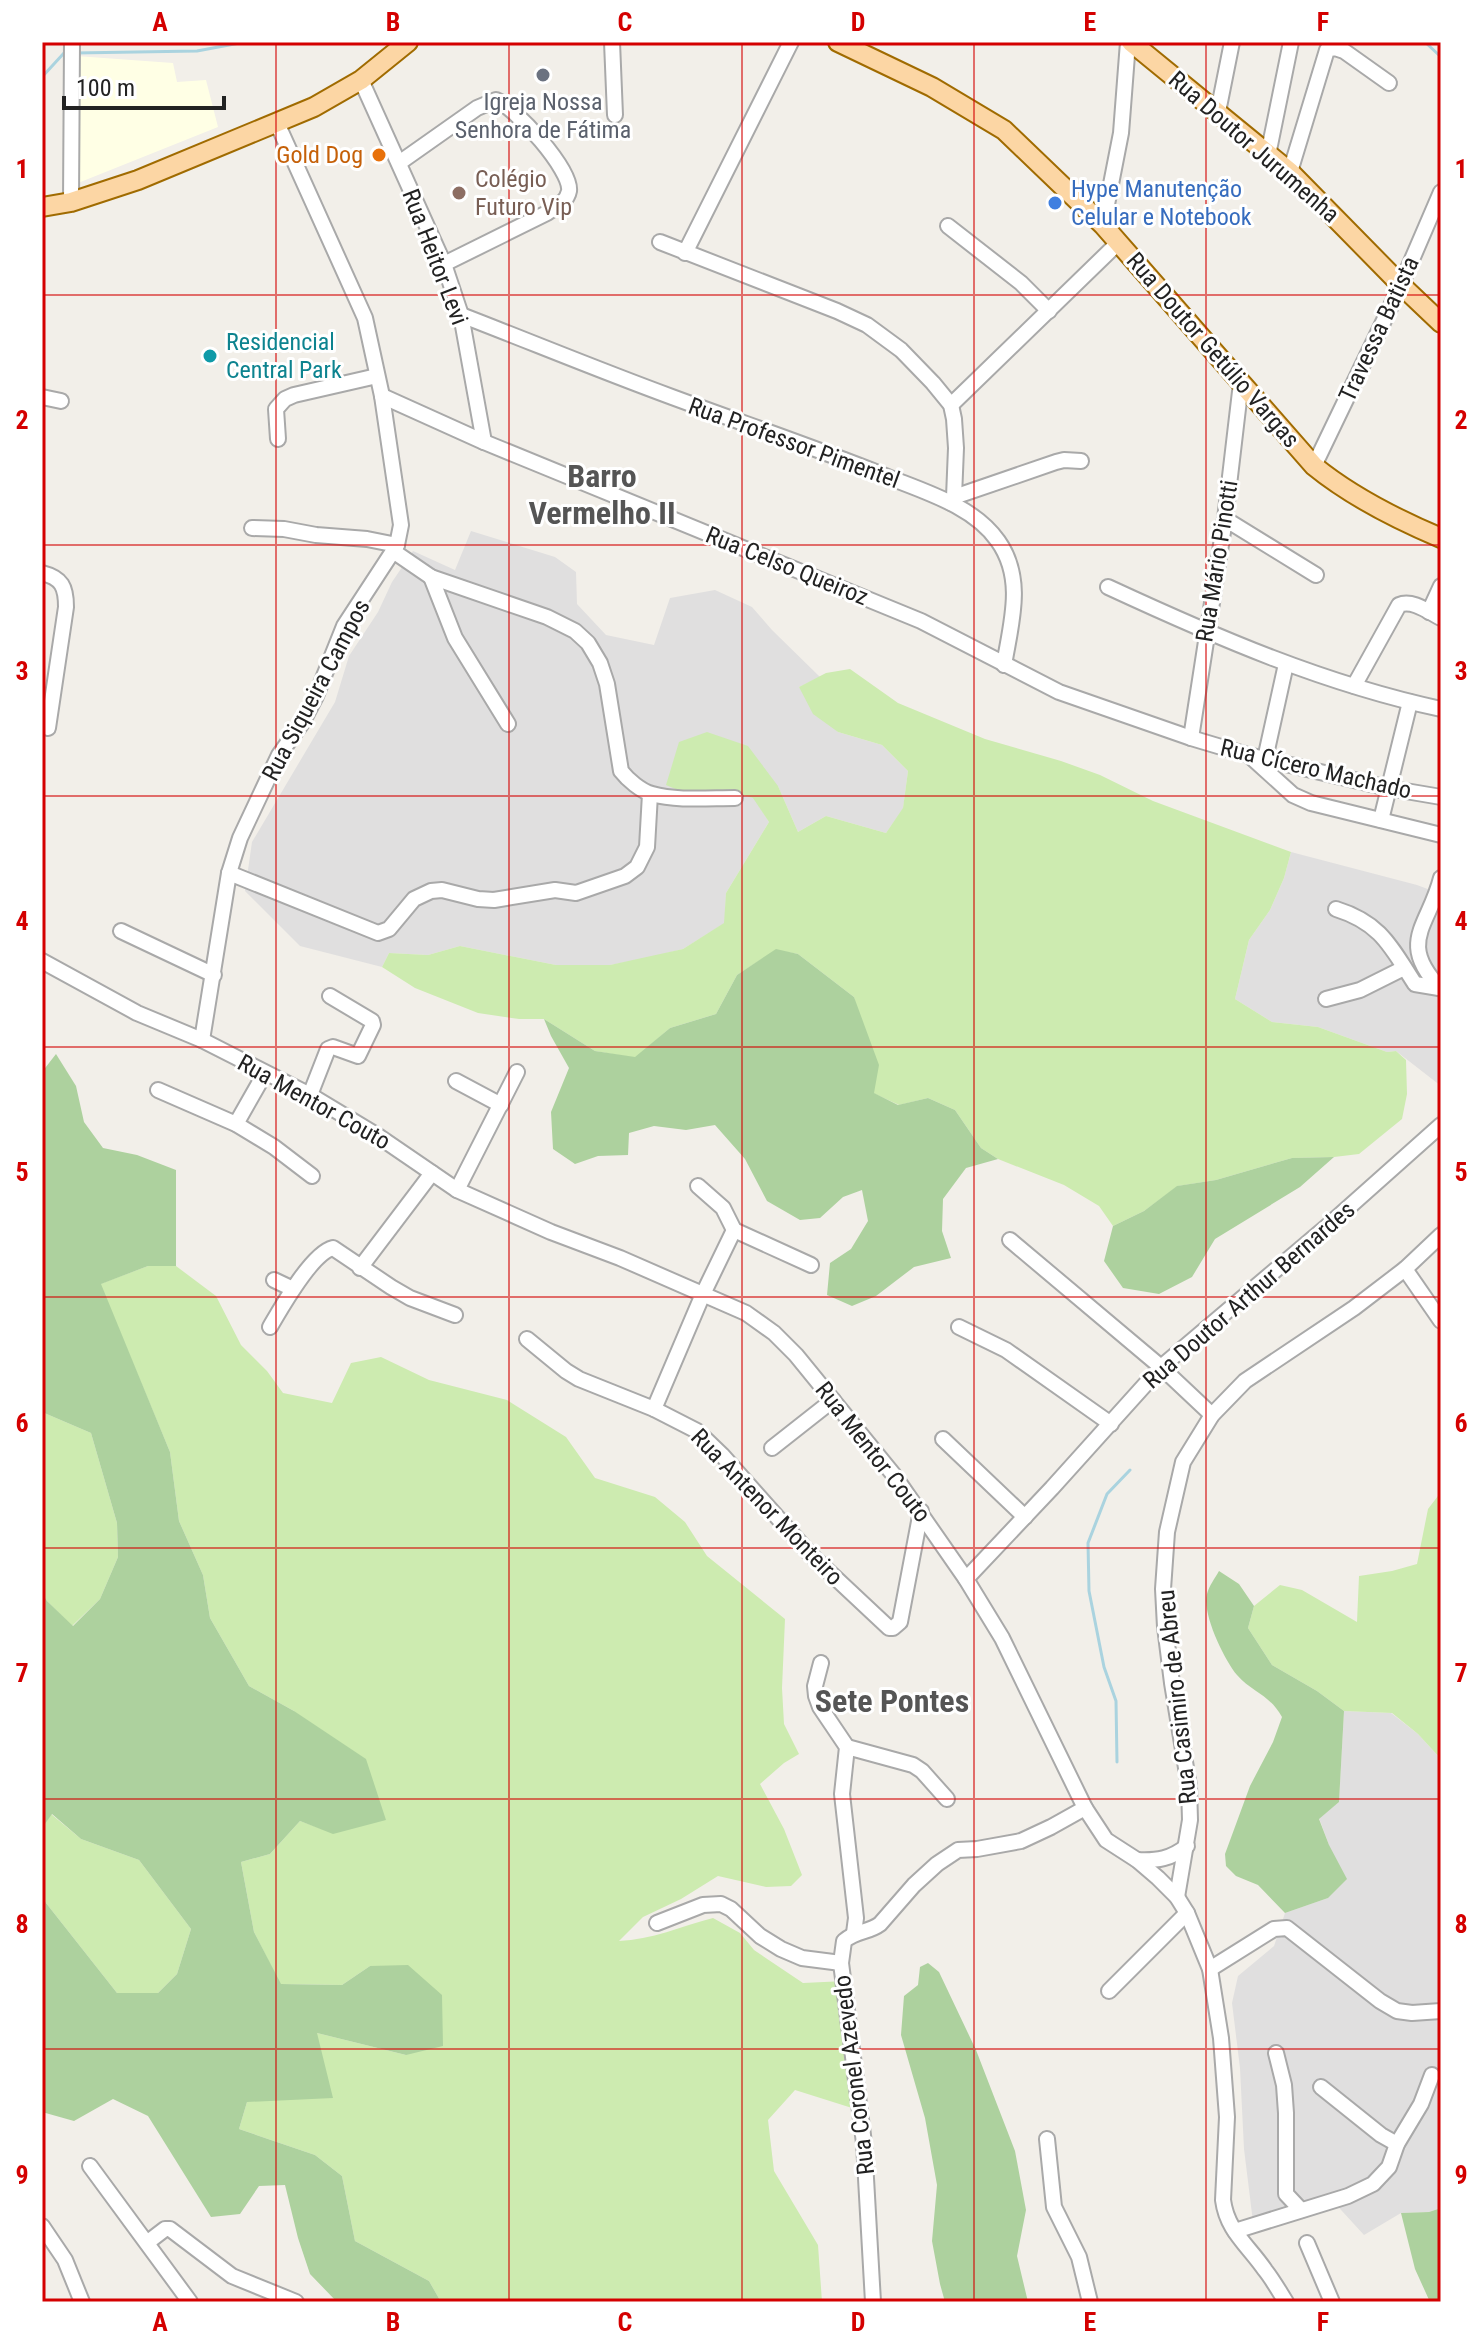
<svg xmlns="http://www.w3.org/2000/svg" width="1483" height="2344" viewBox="0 0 1483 2344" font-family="'Roboto Condensed',sans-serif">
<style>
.residential{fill:#e0dfdf}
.education{fill:#ffffe5}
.grass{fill:#cdebb0}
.forest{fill:#add19e}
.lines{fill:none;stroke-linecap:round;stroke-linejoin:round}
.stream{stroke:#aad3df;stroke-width:3}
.minor-casing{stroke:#a9a9a9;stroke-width:18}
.major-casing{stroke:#a06b00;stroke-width:22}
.minor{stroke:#fff;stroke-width:14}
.major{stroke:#fcd6a4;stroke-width:18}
.grid{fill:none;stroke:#d40000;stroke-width:2;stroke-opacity:0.55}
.worship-dot{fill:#6b7280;stroke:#fff;stroke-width:3}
.food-dot{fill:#e8710a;stroke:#fff;stroke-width:3}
.education-dot{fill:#8d6e63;stroke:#fff;stroke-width:3}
.shop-dot{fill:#3f7fe0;stroke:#fff;stroke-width:3}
.culture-dot{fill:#0f9aa8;stroke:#fff;stroke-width:3}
.labels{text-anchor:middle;stroke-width:6;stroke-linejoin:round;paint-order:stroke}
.worship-label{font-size:24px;fill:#5b616d;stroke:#fff}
.street-label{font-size:24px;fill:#222;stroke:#fff}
.food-label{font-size:24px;fill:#c56008;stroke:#fff;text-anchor:end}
.education-label{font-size:24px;fill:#785e54;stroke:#fff;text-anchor:start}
.shop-label{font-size:24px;fill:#366cbe;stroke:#fff;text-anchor:start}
.culture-label{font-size:24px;fill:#0d838f;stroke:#fff;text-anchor:start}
.district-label{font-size:32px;font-weight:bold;fill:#555;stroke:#fff}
.neatline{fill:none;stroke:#d40000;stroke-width:3}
.grid-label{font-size:26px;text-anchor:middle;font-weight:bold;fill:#d40000}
</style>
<rect width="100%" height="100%" fill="#f2efe9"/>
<!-- residential -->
<g class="residential">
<polygon points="471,531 555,557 576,572 577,604 606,635 654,645 670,598 715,590 752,607 772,630 820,677 799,687 838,732 882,745 908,771 903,809 886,833 826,816 798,832 778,786 692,796 743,795 754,798 769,822 726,893 725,923 683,949 639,960 610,965 556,965 460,946 428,955 389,953 382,967 300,946 245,891 252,842 335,702 349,656 378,612 392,582 413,551 455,570"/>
<polygon points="1291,852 1417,885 1441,894 1441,1086 1396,1051 1387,1052 1318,1027 1272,1022 1235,999 1249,940 1270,910 1284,878"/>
<polygon points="1344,1711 1391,1713 1418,1734 1441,1759 1441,2208 1429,2212 1401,2213 1364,2235 1331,2199 1253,2222 1244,2149 1240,2068 1232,2003 1238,1976 1274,1946 1285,1913 1328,1898 1329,1845 1319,1818 1339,1802"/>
</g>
<!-- education -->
<polygon class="education" points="76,56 173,63 177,82 206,80 218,127 78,183"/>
<!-- grass -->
<g class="grass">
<polygon points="850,669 898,703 985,739 1061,761 1100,775 1153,801 1291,852 1284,878 1270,910 1249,940 1235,999 1272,1022 1318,1027 1387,1052 1396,1051 1406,1060 1407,1094 1402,1119 1359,1154 1334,1157 1292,1158 1216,1180 1178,1186 1144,1211 1113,1226 1099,1206 1064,1185 998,1159 981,1148 955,1110 928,1098 899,1105 873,1093 854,997 798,954 776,950 737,975 716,1014 670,1028 635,1058 595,1051 544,1019 519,1019 478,1013 415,988 382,967 389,953 428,955 460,946 556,965 610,965 683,949 724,923 726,893 769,822 753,798 743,795 692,796 666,785 679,742 707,732 748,746 778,786 798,832 826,816 886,833 903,808 908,771 882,745 838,732 813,714 799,687 826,673"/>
<path d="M148,1266h28l40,30 25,49 26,26 16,22 49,10 19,-40 30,-6 48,23 78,20 59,37 29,41 60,19 30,25 22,34 78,63 -3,69 2,36 15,30 -15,9 -24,21 24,45 18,46 -11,11 -25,1 -48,-11 -37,23 -38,18 -24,24c32,-1 63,-15 94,-23l27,15 14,17 49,33 42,-2 7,127 -57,-18 -27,30 6,51 44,74 4,57h-381l-12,-21 -74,-40 -13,-65 -27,-21 -76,-26 8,-27 70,-69 89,22 -36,-89 -28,19 -62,-1 -26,-52 -13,-70 29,-8 30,-33 33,12 -39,-122 -45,-25 -39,-68 -7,-43 -24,-54 -9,-69 -70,-168z"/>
<polygon points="42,1412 91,1433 117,1523 118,1557 100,1599 72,1626 47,1601 42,1592"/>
<polygon points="1441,1492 1441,1759 1418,1734 1392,1713 1344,1711 1317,1691 1272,1665 1248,1628 1254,1606 1280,1585 1302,1590 1357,1622 1359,1576 1392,1571 1417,1564 1428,1509"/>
<polygon points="51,1814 81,1839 139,1860 191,1929 177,1974 158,1993 117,1993 46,1903 42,1894 42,1828"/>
</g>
<!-- forest -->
<g class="forest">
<polygon points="776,949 798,954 854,997 879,1065 874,1093 898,1105 928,1098 955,1110 981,1148 998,1159 966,1168 943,1199 942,1231 951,1258 914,1267 876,1296 852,1306 827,1295 830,1263 851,1249 868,1221 862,1190 843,1197 820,1218 800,1220 767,1201 745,1159 715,1125 686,1130 654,1126 629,1133 628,1155 598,1156 575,1164 553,1149 551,1112 569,1068 551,1036 544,1019 595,1051 635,1057 670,1028 716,1014 737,975"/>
<polygon points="56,1054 76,1086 84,1122 103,1148 137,1155 176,1170 176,1266 148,1266 101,1284 170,1452 179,1521 203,1575 210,1618 249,1686 294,1711 366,1759 386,1820 333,1834 300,1821 270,1854 241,1862 254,1932 281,1984 342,1985 370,1966 408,1965 442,1995 443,2046 406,2055 317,2033 333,2098 247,2102 239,2129 315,2155 342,2176 355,2241 429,2281 441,2302 337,2302 310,2274 298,2238 285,2185 259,2186 240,2214 211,2217 148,2116 113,2099 74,2121 42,2112 42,1894 46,1903 117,1993 158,1993 177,1974 191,1929 139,1860 81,1839 52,1814 42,1828 42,1592 47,1601 73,1626 100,1599 118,1557 117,1523 91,1433 42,1412 42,1072"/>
<polygon points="1334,1157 1300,1187 1215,1239 1192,1277 1159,1294 1123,1288 1104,1261 1113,1226 1144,1211 1177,1186 1216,1180 1292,1158"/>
<path d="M1219,1571l20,13 15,22 -6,22 24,37 45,26 27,20 -5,91 -20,17 10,26 18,34 -19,19 -43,15 -27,-28 -22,-9 -10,-10 -1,-12 25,-68 23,-44 9,-25c-13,-23 -29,-24 -45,-42 -13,-16 -35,-61 -30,-81 2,-8 8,-16 12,-23z"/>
<polygon points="928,1963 939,1972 976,2050 1015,2151 1026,2210 1017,2256 1028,2302 945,2302 940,2284 932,2241 937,2185 925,2118 901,2035 904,1996 918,1985 920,1967"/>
<polygon points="1441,2208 1441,2302 1430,2302 1415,2269 1401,2213 1429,2212"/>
</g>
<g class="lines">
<!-- stream -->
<g class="stream">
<polyline points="1425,42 1441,57"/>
<polyline points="75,53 197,51 245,42"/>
<polyline points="42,77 64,53 68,53"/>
<polyline points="1117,1762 1116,1701 1104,1667 1089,1591 1088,1543 1107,1494 1130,1470"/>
</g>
<!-- minor casing -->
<g class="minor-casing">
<g id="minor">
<polyline points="612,42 615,115"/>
<polyline points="361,80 444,264 461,315 484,442"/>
<polyline points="1218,112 1232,42"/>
<polyline points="1268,155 1291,42"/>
<path d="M399,163l78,-55 19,-8c19,7 76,70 73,91 -2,11 -13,16 -22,22l-103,51"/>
<polyline points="1290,172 1327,50 1335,48 1344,51 1389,83"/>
<polyline points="71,202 72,42"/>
<polyline points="1103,225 1121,133 1128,42"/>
<polyline points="948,226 1021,283 1049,311"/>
<polyline points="660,242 837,311 867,325 901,350 933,383 951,405 954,419 956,448 954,497 951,503"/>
<polyline points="685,253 791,42"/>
<path d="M461,315c70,27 140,56 211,82 70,26 141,50 211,78 39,16 90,30 115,66 27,38 13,82 6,124"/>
<polyline points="382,396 484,442 921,621 1059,692 1191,738 1248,755 1388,788 1441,797"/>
<polyline points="42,397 61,401"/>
<polyline points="951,405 1119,242"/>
<polyline points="278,439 276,409 285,399 294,395 377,376"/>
<polyline points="1314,466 1401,285 1441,192"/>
<polyline points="954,497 1056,462 1064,460 1081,461"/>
<polyline points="1225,519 1316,575"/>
<polyline points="252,528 284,529 316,535 367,539 397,545"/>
<path d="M393,551l38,26 116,40 28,14 13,12 12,20 7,21 14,87c7,9 20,20 31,23 24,7 57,4 83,4"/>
<path d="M42,573c20,5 24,14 24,34l-18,121"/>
<polyline points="431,577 455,638 508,724"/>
<path d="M1108,587c108,50 216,97 333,122"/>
<polyline points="1429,612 1441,586"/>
<path d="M1354,686l45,-81c13,-6 30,7 42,13"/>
<polyline points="1191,738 1225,519 1241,383"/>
<polyline points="1250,756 1293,795 1311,803 1441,835"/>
<polyline points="1265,759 1286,664"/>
<polyline points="1381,820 1410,702"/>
<polyline points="229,873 378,933 389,929 414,899 431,891 442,890 478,899 494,900 555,890 576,893 625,876 637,867 647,847 650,794"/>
<path d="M1441,878c-12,48 -45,64 0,111"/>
<path d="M1336,909c45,14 55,38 79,75l24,4"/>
<polyline points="121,931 214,975"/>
<path d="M42,961l95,52 65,27 108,55 68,41 79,54 94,42 69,26 126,55 28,20 22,22 97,119 73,105 36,59 83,170 21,32 31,20 21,18 19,19 10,16 23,56 11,69 6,79 -4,83c4,31 25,45 42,70 8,10 14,21 21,32"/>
<polyline points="1326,999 1360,990 1404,968"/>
<polyline points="202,1040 229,873 240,838 279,755 302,723 316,696 344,626 397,545 401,525 382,396 365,318 277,123"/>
<polyline points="456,1081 501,1105"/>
<polyline points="158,1090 236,1124 274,1147 312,1176"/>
<polyline points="310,1095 328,1049 333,1047 358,1056 373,1025 372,1021 330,996"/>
<polyline points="236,1124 265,1073"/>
<polyline points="698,1186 723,1208 734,1230 811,1265"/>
<polyline points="457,1190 517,1072"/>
<polyline points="1010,1240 1161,1367 1212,1415"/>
<polyline points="360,1268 432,1173"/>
<polyline points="1405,1269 1441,1321"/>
<polyline points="274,1280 293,1289"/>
<path d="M270,1327c11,-19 42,-74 63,-79l58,39 19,11 45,17"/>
<polyline points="959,1327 1006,1350 1111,1424"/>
<polyline points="527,1339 566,1371 579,1379 654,1409 697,1431 722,1455 810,1554 889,1628 893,1628 900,1622 921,1511"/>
<polyline points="654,1409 703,1294 734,1230"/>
<polyline points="943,1439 1025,1517"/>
<polyline points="772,1448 833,1400"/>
<polyline points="966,1579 1052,1488 1161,1367 1331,1223 1441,1125"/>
<polyline points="821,1663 815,1686 816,1696 820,1707 847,1747 842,1794 856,1918 854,1933"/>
<polyline points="847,1747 913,1765 922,1771 947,1799"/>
<path d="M1137,1860c20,1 34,-1 50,-14"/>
<polyline points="1177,1897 1190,1820 1189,1786 1172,1683 1165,1627 1163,1589 1167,1532 1183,1462 1212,1415 1245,1381 1354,1308 1405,1269 1441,1235"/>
<polyline points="657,1923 703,1905 721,1904 731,1909 760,1936 781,1949 802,1958 841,1963"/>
<polyline points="1210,1969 1274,1929 1287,1928 1380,2001 1397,2011 1412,2013 1441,2011"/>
<polyline points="1109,1991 1187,1913"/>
<polyline points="1276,2053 1284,2085 1286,2113 1286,2194 1301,2210"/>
<polyline points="1321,2087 1381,2135 1397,2144"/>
<polyline points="1047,2139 1054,2207 1079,2257 1090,2302"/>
<polyline points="90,2166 190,2302"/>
<polyline points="42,2226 65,2260 82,2302"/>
<polyline points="1235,2231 1348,2196 1373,2184 1389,2167 1397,2144 1421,2104 1432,2075"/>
<polyline points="148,2242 165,2229 170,2229 232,2276 296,2302"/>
<polyline points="1307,2243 1332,2302"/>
<path d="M873,2302l-9,-159 -23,-180 3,-22c13,-11 24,-8 36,-17l34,-39 23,-21 21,-14 19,-1 44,-8 30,-14 34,-19"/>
</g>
</g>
<!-- major casing -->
<g class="major-casing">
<g id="major">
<path d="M838,42l94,45 72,43 99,95 211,241c38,31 82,53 127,72"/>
<polyline points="1131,42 1290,172 1401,285 1441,323"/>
<polyline points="42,207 71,202 138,180 314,107 361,80 408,42"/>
</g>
</g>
<!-- minor -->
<use href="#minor" class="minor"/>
<!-- major -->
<use href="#major" class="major"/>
</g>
<!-- grid -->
<path class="grid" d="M276,42v2260M509,42v2260M742,42v2260M974,42v2260M1206,42v2260M42,295h1399M42,545h1399M42,796h1399M42,1047h1399M42,1297h1399M42,1548h1399M42,1799h1399M42,2049h1399"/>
<!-- markers -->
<circle class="worship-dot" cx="543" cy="75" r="8"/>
<circle class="food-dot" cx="379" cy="155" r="8"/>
<circle class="education-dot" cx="459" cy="193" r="8"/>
<circle class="shop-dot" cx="1055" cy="203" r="8"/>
<circle class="culture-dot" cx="210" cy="356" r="8"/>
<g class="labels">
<!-- worship labels -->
<g class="worship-label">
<text x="543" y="110">Igreja Nossa<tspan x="543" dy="28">Senhora de Fátima</tspan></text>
</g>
<!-- street labels -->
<g class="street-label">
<text transform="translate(1254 147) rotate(41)" y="8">Rua Doutor Jurumenha</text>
<text transform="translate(435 257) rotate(69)" y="8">Rua Heitor Levi</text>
<text transform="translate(1379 329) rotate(-65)" y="8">Travessa Batista</text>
<text transform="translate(1213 350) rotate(49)" y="8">Rua Doutor Getúlio Vargas</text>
<text transform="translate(794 443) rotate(20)" y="8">Rua Professor Pimentel</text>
<text transform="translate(1217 561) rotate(-81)" y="8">Rua Mário Pinotti</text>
<text transform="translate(787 566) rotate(22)" y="8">Rua Celso Queiroz</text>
<text transform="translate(316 690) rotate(-62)" y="8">Rua Siqueira Campos</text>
<text transform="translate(1316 769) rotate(13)" y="8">Rua Cícero Machado</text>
<text transform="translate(314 1102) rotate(29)" y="8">Rua Mentor Couto</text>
<text transform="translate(1249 1295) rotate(-41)" y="8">Rua Doutor Arthur Bernardes</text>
<text transform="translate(873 1452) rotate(52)" y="8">Rua Mentor Couto</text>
<text transform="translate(767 1507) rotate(46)" y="8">Rua Antenor Monteiro</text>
<text transform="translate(1177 1697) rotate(-96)" y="8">Rua Casimiro de Abreu</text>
<text transform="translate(854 2075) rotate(-97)" y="8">Rua Coronel Azevedo</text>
</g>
<!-- food labels -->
<g class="food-label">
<text x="363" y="163">Gold Dog</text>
</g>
<!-- education labels -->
<g class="education-label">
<text x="475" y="187">Colégio<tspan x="475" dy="28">Futuro Vip</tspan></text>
</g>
<!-- shop labels -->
<g class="shop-label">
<text x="1071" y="197">Hype Manutenção<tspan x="1071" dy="28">Celular e Notebook</tspan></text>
</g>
<!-- culture labels -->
<g class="culture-label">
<text x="226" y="350">Residencial<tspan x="226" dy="28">Central Park</tspan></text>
</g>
<!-- district labels -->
<g class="district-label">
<text x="602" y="487">Barro<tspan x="602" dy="37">Vermelho II</tspan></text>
<text x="892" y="1712">Sete Pontes</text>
</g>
</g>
<!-- border -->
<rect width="1483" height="2344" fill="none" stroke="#ffffff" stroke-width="88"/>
<!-- scale -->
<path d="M64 96v12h160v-12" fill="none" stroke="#222222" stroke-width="4"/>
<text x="76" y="96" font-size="24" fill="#222222" stroke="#ffffff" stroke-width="6" paint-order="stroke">100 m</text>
<rect x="44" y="44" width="1395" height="2256" class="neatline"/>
<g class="grid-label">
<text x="160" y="31">A</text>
<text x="393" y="31">B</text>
<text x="625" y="31">C</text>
<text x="858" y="31">D</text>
<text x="1090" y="31">E</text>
<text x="1323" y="31">F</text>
<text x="22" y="178">1</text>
<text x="1461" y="178">1</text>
<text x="22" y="429">2</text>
<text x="1461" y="429">2</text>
<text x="22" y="680">3</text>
<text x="1461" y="680">3</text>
<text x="22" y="930">4</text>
<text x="1461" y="930">4</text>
<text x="22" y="1181">5</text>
<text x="1461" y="1181">5</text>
<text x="22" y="1432">6</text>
<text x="1461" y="1432">6</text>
<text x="22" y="1682">7</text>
<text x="1461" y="1682">7</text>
<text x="22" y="1933">8</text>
<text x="1461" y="1933">8</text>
<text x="22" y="2184">9</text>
<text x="1461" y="2184">9</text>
<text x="160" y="2331">A</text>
<text x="393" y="2331">B</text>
<text x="625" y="2331">C</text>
<text x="858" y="2331">D</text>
<text x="1090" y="2331">E</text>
<text x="1323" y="2331">F</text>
</g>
</svg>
